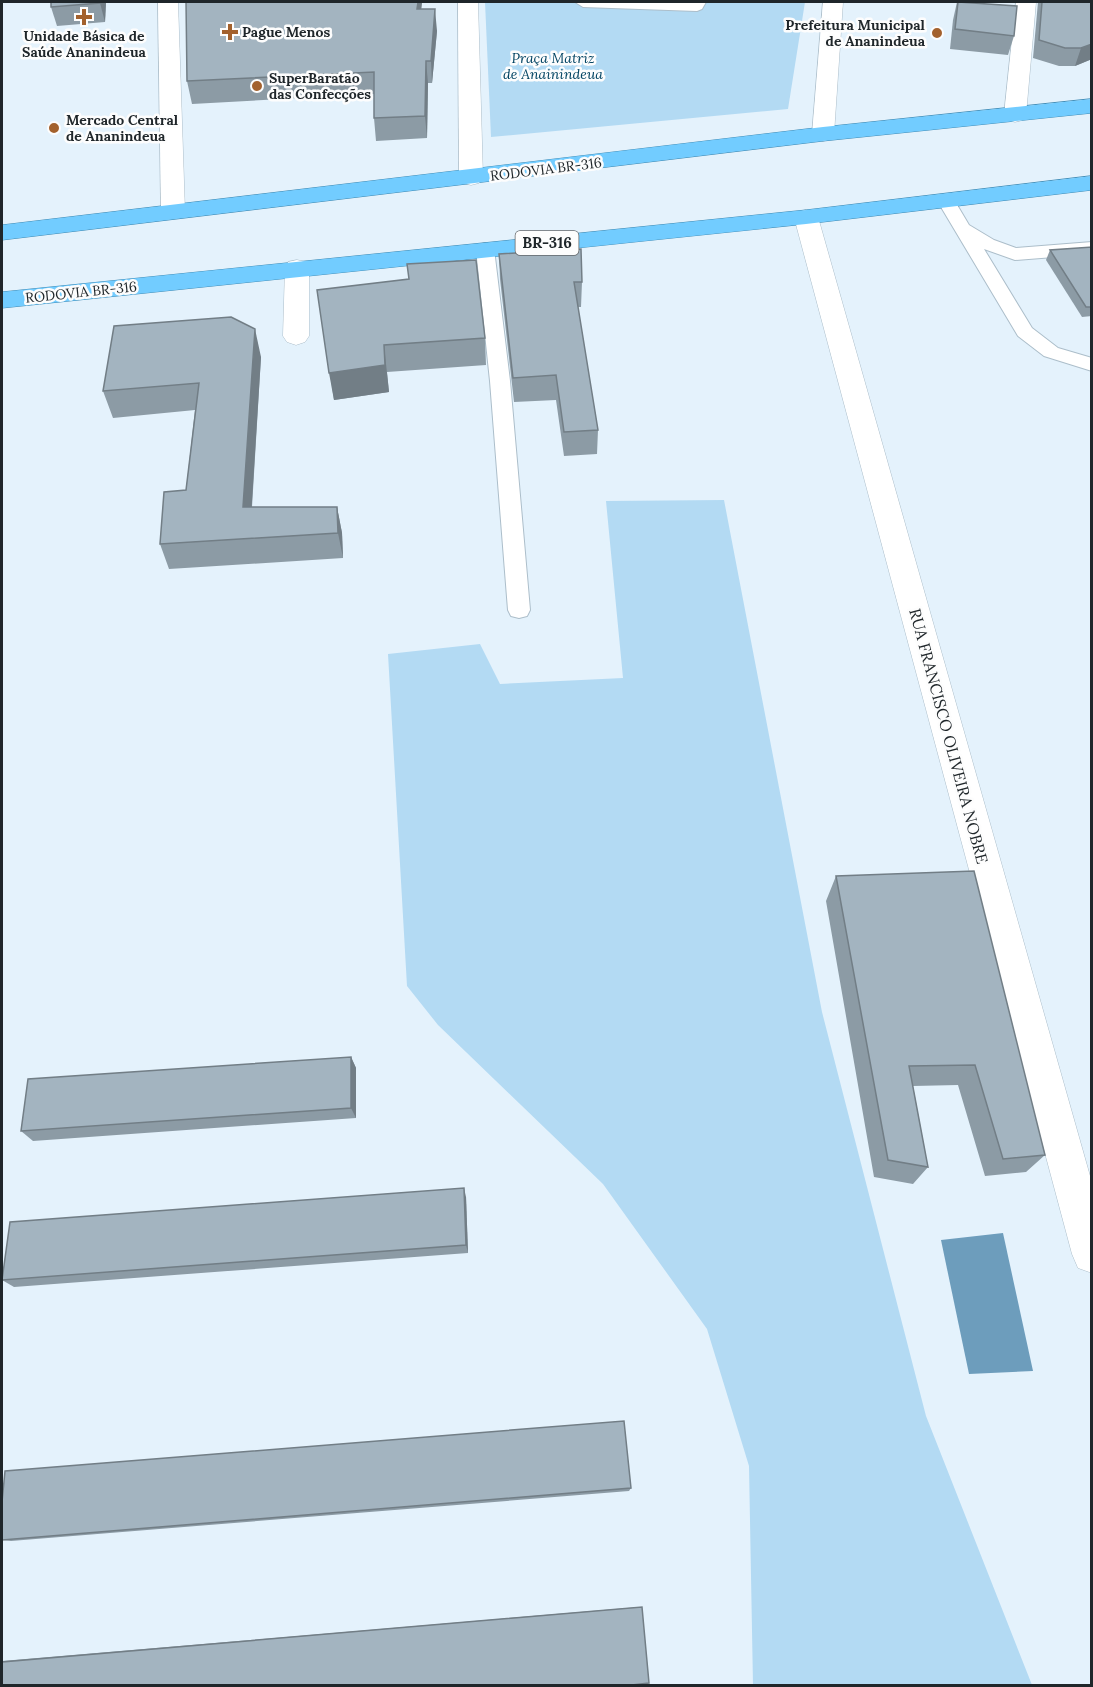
<svg xmlns="http://www.w3.org/2000/svg" width="1093" height="1687" viewBox="0 0 1093 1687" font-family="Lora,serif">
<style>
.green{fill:#b3daf3}
.water{fill:#6d9dbc}
.lines{fill:none;stroke-linecap:round;stroke-linejoin:round}
.service-casing{stroke:#acbeca;stroke-width:2}
.minor-casing{stroke:#acbeca;stroke-width:1}
.tertiary-casing{stroke:#acbeca;stroke-width:1}
.secondary-casing{stroke:#acbeca;stroke-width:1}
.trunk-casing{stroke:#3e8ab4;stroke-width:1}
.service{fill:#fff;fill-rule:evenodd}
.minor{fill:#fff;fill-rule:evenodd}
.tertiary{fill:#fff;fill-rule:evenodd}
.secondary{fill:#fff;fill-rule:evenodd}
.trunk{fill:#72ccff;fill-rule:evenodd}
.wall{fill:#8c9ba5}
.shaded-wall{fill:#727e86}
.building{fill:#a3b4c0;stroke:#727e86;stroke-width:1.5}
.poi-dot{fill:#a3612d;stroke:#fdfdfd;stroke-width:2}
.labels{text-anchor:middle;stroke-width:5;stroke-linejoin:round;paint-order:stroke}
.far-poi-label{font-size:14px;font-weight:bold;fill:#1f262a;stroke:#fdfdfd;text-anchor:start}
.far-park-label{font-size:14px;font-style:italic;fill:#004362;stroke:#fdfdfd}
.far-street-label{font-size:14px;fill:#1f262a;stroke:#fdfdfd}
.shield{fill:#fdfdfd;stroke:#626669;stroke-width:1.5}
.shield-label{font-size:15px;font-weight:bold;fill:#1f262a}
.street-label{font-size:16px;fill:#1f262a;stroke:#fdfdfd}
</style>
<rect width="100%" height="100%" fill="#e4f2fc"/>
<!-- green -->
<g class="green">
<polygon points="485,2 805,2 788,109 491,137"/>
<polygon points="724,500 822,1012 926,1416 1032,1685 753,1685 749,1466 707,1329 603,1184 438,1025 407,986 388,654 480,644 500,684 623,678 606,501"/>
</g>
<!-- water -->
<polygon class="water" points="1003,1233 1033,1371 969,1374 941,1240"/>
<g class="lines">
<!-- service casing -->
<g class="service-casing">
<g id="service">
<polygon points="575,2 706,2 702,9 697,11 583,7"/>
<polygon points="947,197 953,198 969,225 994,240 1016,248 1092,242 1092,254 1015,260 984,249 1032,328 1058,348 1092,358 1092,371 1044,356 1018,336 938,202 941,198"/>
<polygon points="485,243 491,245 494,249 510,381 530,610 527,616 519,618 511,616 508,610 490,381 476,249 479,245"/>
</g>
</g>
<!-- minor casing -->
<g class="minor-casing">
<g id="minor">
<polygon points="1016,2 1036,2 1026,115 1023,120 1015,122 1007,120 1004,115"/>
<polygon points="806,210 814,212 818,217 1092,1183 1092,1273 1078,1268 1072,1254 794,217 798,212"/>
<polygon points="297,260 306,262 309,268 309,336 305,342 296,345 287,342 283,336 285,268 288,262"/>
</g>
</g>
<!-- tertiary casing -->
<g class="tertiary-casing">
<polygon id="tertiary" points="458,2 478,2 483,178 479,183 471,185 463,183 459,178"/>
</g>
<!-- secondary casing -->
<g class="secondary-casing">
<g id="secondary">
<polygon points="158,2 178,2 185,212 181,217 173,219 165,217 161,212"/>
<polygon points="823,2 843,2 834,134 831,139 823,141 815,139 812,134"/>
</g>
</g>
<!-- trunk casing -->
<g class="trunk-casing">
<g id="trunk">
<polygon points="1092,99 1092,113 823,141 2,240 2,225 823,127"/>
<polygon points="1092,176 1092,190 806,224 2,308 2,292 806,210"/>
</g>
</g>
<!-- service -->
<use href="#service" class="service"/>
<!-- minor -->
<use href="#minor" class="minor"/>
<!-- tertiary -->
<use href="#tertiary" class="tertiary"/>
<!-- secondary -->
<use href="#secondary" class="secondary"/>
<!-- trunk -->
<use href="#trunk" class="trunk"/>
</g>
<!-- wall -->
<g class="wall">
<polygon points="106,2 105,22 57,26 51,7"/>
<polygon points="186,2 422,2 421,9 437,31 432,83 428,83 427,138 376,141 374,118 374,94 192,104 187,81"/>
<polygon points="957,2 1014,36 1008,55 950,49 953,20"/>
<polygon points="1037,2 1092,2 1092,59 1075,66 1059,66 1033,58 1038,2"/>
<polygon points="1092,247 1092,316 1082,317 1046,260 1050,250"/>
<polygon points="499,254 582,282 581,307 578,307 598,430 597,454 564,456 556,400 514,402 500,279"/>
<polygon points="317,290 485,338 486,365 387,372 389,392 334,400"/>
<polygon points="261,357 252,507 337,507 342,533 343,558 169,569 160,544 186,490 195,410 113,418 103,391"/>
<polygon points="836,876 1045,1155 1026,1172 985,1176 958,1085 913,1086 928,1167 913,1184 874,1177 826,901"/>
<polygon points="351,1057 356,1068 356,1118 33,1141 21,1131"/>
<polygon points="466,1197 468,1253 14,1287 2,1280"/>
<polygon points="631,1488 629,1491 11,1541 2,1540 2,1502"/>
<polygon points="639,1607 642,1607 2,1686 2,1661"/>
</g>
<!-- shaded-wall -->
<g class="shaded-wall">
<polygon points="100,2 106,2 105,22 100,3"/>
<polygon points="418,2 422,2 419,31 417,9"/>
<polygon points="435,9 437,31 432,83 431,61"/>
<polygon points="1092,44 1092,59 1075,66 1081,48"/>
<polygon points="426,61 428,83 427,138 425,116"/>
<polygon points="255,329 261,357 250,533 243,507"/>
<polygon points="384,345 389,392 334,400 329,373"/>
<polygon points="337,507 342,533 343,558 338,533"/>
<polygon points="351,1057 356,1068 356,1118 351,1108"/>
<polygon points="464,1188 466,1197 468,1253 466,1245"/>
</g>
<!-- building -->
<g class="building">
<polygon points="51,2 100,2 100,3 51,7"/>
<polygon points="186,2 418,2 417,9 435,9 431,61 426,61 425,116 374,118 374,72 187,81"/>
<polygon points="958,2 1017,6 1014,36 955,29"/>
<polygon points="1042,2 1092,2 1092,44 1081,48 1065,48 1039,40"/>
<polygon points="1092,247 1092,307 1086,307 1050,250"/>
<polygon points="581,249 582,282 574,282 598,430 564,432 556,375 513,378 499,254"/>
<polygon points="476,260 485,338 384,345 385,365 329,373 317,290 409,279 407,264"/>
<polygon points="231,317 255,329 243,507 337,507 338,533 160,544 164,492 186,490 199,383 103,391 114,326"/>
<polygon points="974,871 1045,1155 1003,1159 975,1065 909,1066 928,1167 888,1160 836,876"/>
<polygon points="351,1057 351,1108 21,1131 28,1079"/>
<polygon points="464,1188 466,1245 2,1280 10,1222"/>
<polygon points="624,1421 631,1488 2,1540 2,1502 5,1471"/>
<polygon points="642,1607 649,1683 623,1686 2,1686 2,1662"/>
</g>
<!-- markers -->
<g class="poi-dot">
<path d="M81 8h6v6h6v6h-6v6h-6v-6h-6v-6h6z"/>
<path d="M227 23h6v6h6v6h-6v6h-6v-6h-6v-6h6z"/>
<circle cx="937" cy="33" r="6"/>
<circle cx="257" cy="86" r="6"/>
<circle cx="54" cy="128" r="6"/>
</g>
<g class="labels">
<!-- far-poi labels -->
<g class="far-poi-label">
<text x="925" y="30" text-anchor="end">Prefeitura Municipal<tspan x="925" dy="16">de Ananindeua</tspan></text>
<text x="242" y="37">Pague Menos</text>
<text x="84" y="41" text-anchor="middle">Unidade Básica de<tspan x="84" dy="16">Saúde Ananindeua</tspan></text>
<text x="269" y="83">SuperBaratão<tspan x="269" dy="16">das Confecções</tspan></text>
<text x="66" y="125">Mercado Central<tspan x="66" dy="16">de Ananindeua</tspan></text>
</g>
<!-- far-park labels -->
<g class="far-park-label">
<text x="553" y="63">Praça Matriz<tspan x="553" dy="16">de Anainindeua</tspan></text>
</g>
<!-- far-street labels -->
<g class="far-street-label">
<text transform="translate(546 169) rotate(-7)" y="5">RODOVIA BR-316</text>
<text transform="translate(81 292) rotate(-6)" y="5">RODOVIA BR-316</text>
</g>
<!-- shield labels -->
<rect class="shield" x="515.5" y="231" width="63" height="24" rx="4.5"/>
<g class="shield-label">
<text x="547" y="248">BR-316</text>
</g>
<!-- street labels -->
<g class="street-label">
<text transform="translate(949 736) rotate(75)" y="6">RUA FRANCISCO OLIVEIRA NOBRE</text>
</g>
</g>
<!-- border -->
<rect width="1093" height="1687" fill="none" stroke="#1f262a" stroke-width="6"/>
</svg>
